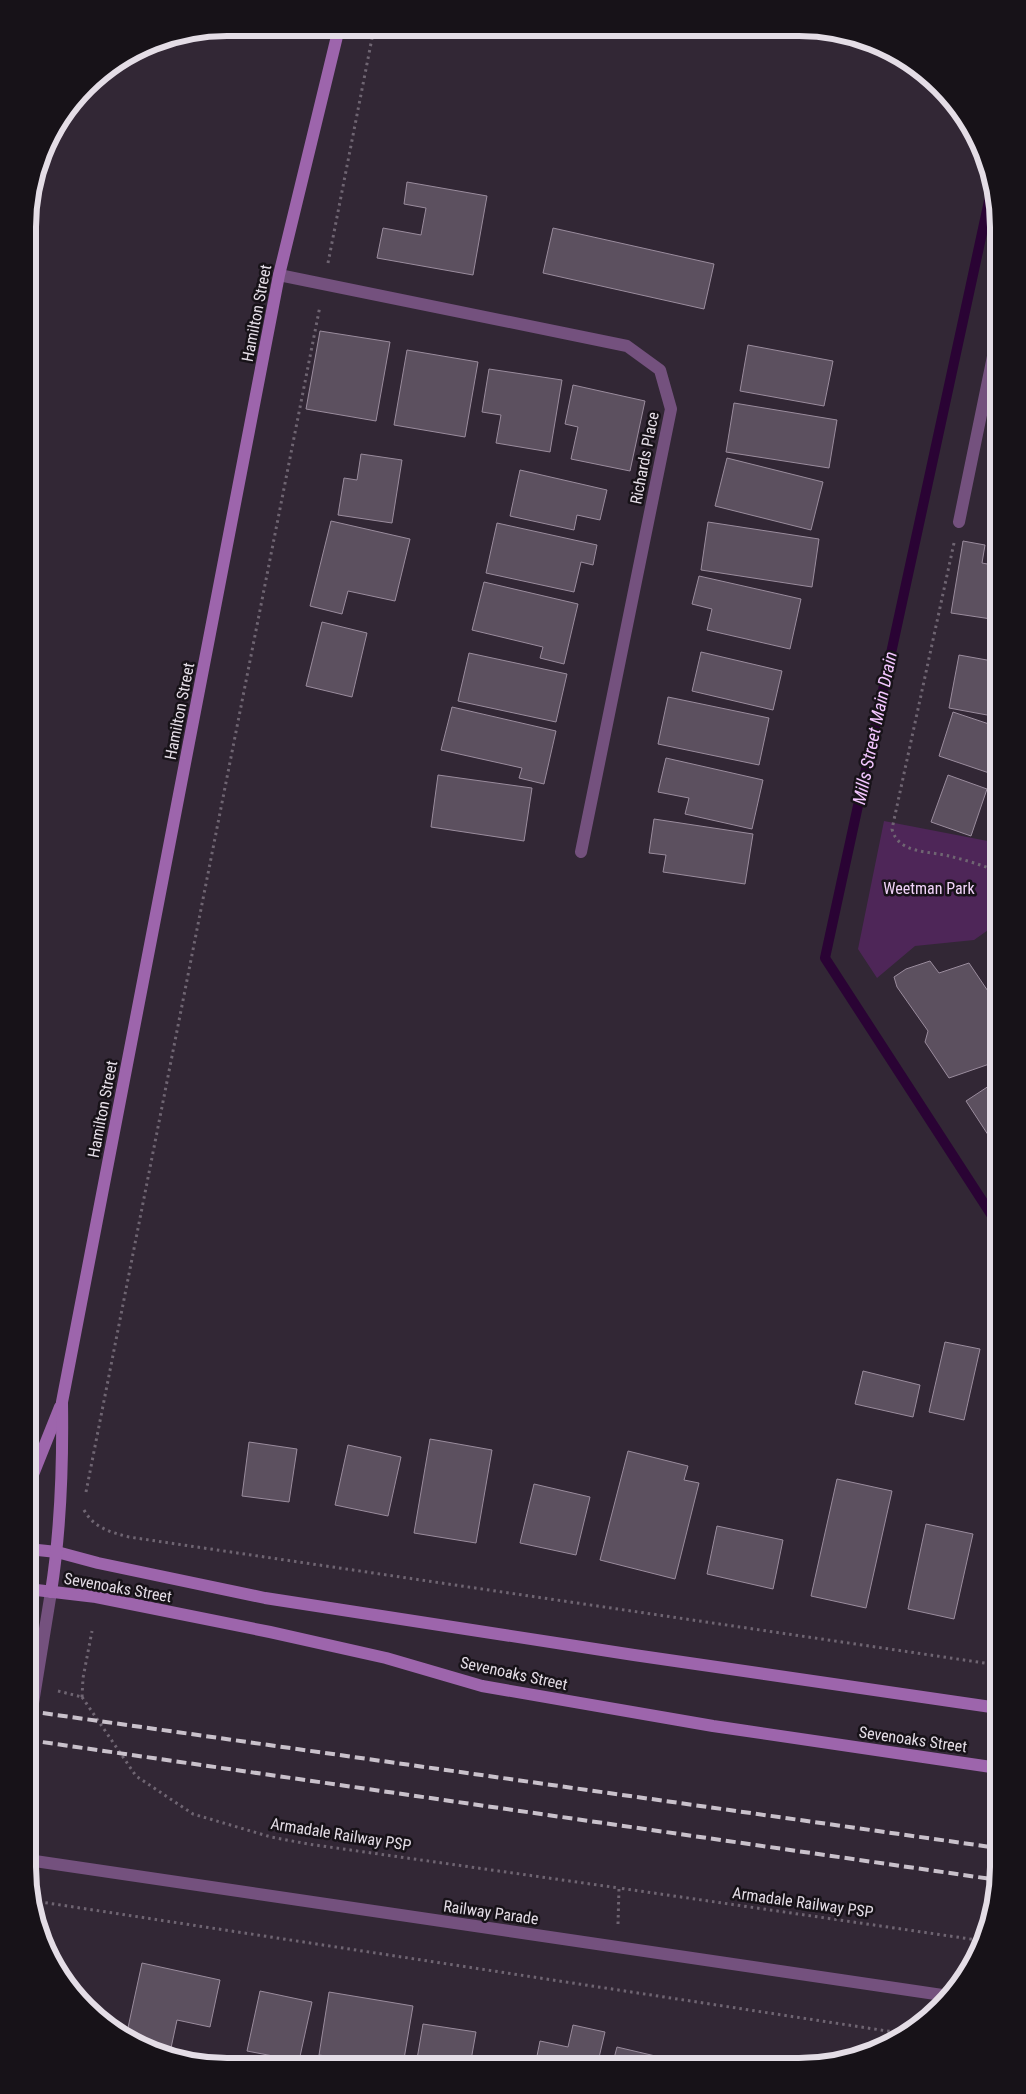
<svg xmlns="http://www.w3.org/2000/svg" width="1026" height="2094" viewBox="0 0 1026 2094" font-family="'Roboto Condensed',sans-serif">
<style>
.green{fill:#4e2658}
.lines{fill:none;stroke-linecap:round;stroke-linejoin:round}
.stream{stroke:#2a0334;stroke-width:10}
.building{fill:#5c505f;stroke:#9a8c9d}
.path{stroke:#6f6572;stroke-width:3;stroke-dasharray:2.5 4;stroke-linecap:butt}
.service{stroke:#74517e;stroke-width:12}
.minor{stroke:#74517e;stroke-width:12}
.tertiary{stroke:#74517e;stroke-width:12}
.secondary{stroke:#9d65ac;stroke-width:12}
.rail{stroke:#c9c1cb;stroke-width:4;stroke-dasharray:10 5;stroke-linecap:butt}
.labels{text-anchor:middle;stroke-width:5;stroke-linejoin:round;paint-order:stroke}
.street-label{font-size:16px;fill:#e4dde6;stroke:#171218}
.park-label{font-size:16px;fill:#f1d3f9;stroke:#171218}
.water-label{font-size:18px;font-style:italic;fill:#f3c6ff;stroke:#171218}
.rim{fill:none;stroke:#e4dde6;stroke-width:6}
</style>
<rect width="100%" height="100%" fill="#322735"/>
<!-- green -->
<polygon class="green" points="884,821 998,843 998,923 974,940 915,946 877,978 858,949"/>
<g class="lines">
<!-- stream -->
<polyline class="stream" points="992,187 825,958 998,1225"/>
</g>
<!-- building -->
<g class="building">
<polygon points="407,182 487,196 473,275 377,258 383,228 421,235 426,208 404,204"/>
<polygon points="553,228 714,264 704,309 543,273"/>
<polygon points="320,331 390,342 376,421 306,409"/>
<polygon points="748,345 833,361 824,406 740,391"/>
<polygon points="407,350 478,362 465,437 394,425"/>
<polygon points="489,369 562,380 550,452 496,443 501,415 482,412"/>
<polygon points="573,385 645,401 630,471 571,459 578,427 565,424"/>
<polygon points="734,403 837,420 829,468 726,452"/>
<polygon points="361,454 402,460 392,523 338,515 344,478 357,480"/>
<polygon points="727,458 823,482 811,530 715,506"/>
<polygon points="520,470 607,490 600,520 577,515 574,530 510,516"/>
<polygon points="331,521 410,539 395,601 348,591 342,614 310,606"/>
<polygon points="708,522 819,539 812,587 701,570"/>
<polygon points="497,523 597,545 593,565 581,562 574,592 486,573"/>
<polygon points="963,541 985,545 982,563 998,566 998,620 951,613"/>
<polygon points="699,576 801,599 790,649 707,630 712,609 692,604"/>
<polygon points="484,582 578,604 564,664 540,658 543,647 472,630"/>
<polygon points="322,622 367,633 352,697 306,686"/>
<polygon points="701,652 782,671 773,710 692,691"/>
<polygon points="469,653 567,674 556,722 458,701"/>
<polygon points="959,655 998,662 998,717 949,708"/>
<polygon points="668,697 769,718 759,765 658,744"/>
<polygon points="452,707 556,731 544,784 519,778 522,768 441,750"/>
<polygon points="953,712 998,727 998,776 939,756"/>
<polygon points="666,758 763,780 752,829 685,814 689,798 658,792"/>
<polygon points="438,775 532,788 524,841 431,827"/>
<polygon points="948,775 987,789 971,836 931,822"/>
<polygon points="654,819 753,834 745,884 663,872 666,855 649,853"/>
<polygon points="930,961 939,973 969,963 998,1006 998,1061 949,1078 925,1042 928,1031 897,987 894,977 906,969"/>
<polygon points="998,1080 998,1141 994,1144 966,1101"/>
<polygon points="945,1342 980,1349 964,1420 929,1412"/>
<polygon points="863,1371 920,1385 913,1417 855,1404"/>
<polygon points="430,1439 492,1450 476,1543 414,1533"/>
<polygon points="249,1442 297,1449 289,1502 242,1496"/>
<polygon points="348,1445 401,1457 388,1516 335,1505"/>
<polygon points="628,1451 688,1466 684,1480 699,1483 675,1579 600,1560"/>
<polygon points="837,1479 892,1491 866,1608 811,1596"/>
<polygon points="534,1484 590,1497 576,1555 520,1543"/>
<polygon points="926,1524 973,1534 954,1619 908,1609"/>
<polygon points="717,1526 783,1540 773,1589 707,1574"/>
<polygon points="142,1963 220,1980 210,2027 177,2020 171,2048 126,2037"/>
<polygon points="260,1991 312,2002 299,2061 247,2051"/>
<polygon points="329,1992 413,2006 403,2065 390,2065 319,2055"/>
<polygon points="423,2024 476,2032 470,2066 416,2065"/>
<polygon points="573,2025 605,2032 597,2066 535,2066 540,2041 568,2047"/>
<polygon points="617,2047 698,2066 612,2066"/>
</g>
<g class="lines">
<!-- path -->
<g class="path">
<polyline points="328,263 374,28"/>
<path d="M954,543l-62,286c6,25 38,22 57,27 16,4 34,9 49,16"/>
<polyline points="86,1492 320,306"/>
<path d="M84,1510c10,18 26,22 45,27l869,128"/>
<polyline points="58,1691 82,1697"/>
<polyline points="82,1697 136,1776 193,1814 271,1837 308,1844 619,1888"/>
<polyline points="82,1697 83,1678 92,1631"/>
<polyline points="34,1907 41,1902 907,2034"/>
<polyline points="618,1924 619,1888 984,1941"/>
</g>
<!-- service -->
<polyline class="service" points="959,522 998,332"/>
<!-- minor -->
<polyline class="minor" points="279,275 627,346 660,370 671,409 581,852"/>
<!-- tertiary -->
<g class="tertiary">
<polyline points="28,1734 51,1592"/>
<polyline points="28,1860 949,1996"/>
</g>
<!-- secondary -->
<g class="secondary">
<polyline points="28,1493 32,1477 60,1407"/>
<polyline points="28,1549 57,1552 98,1563 265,1598 634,1655 998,1708"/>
<polyline points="28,1589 96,1597 270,1632 386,1658 482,1686 713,1726 998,1768"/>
<path d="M51,1592c10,-64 12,-124 11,-190l217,-1127 60,-247"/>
</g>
<!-- rail -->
<g class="rail">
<polyline points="28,1711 998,1848"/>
<polyline points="28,1740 998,1880"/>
</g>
</g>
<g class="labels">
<!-- street labels -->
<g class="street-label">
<text transform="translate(256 313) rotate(-79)" y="6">Hamilton Street</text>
<text transform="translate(644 458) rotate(-79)" y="6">Richards Place</text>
<text transform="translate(179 711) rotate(-79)" y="6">Hamilton Street</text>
<text transform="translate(102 1109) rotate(-79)" y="6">Hamilton Street</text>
<text transform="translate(118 1587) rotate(10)" y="6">Sevenoaks Street</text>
<text transform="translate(514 1673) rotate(12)" y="6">Sevenoaks Street</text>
<text transform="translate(913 1739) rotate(8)" y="6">Sevenoaks Street</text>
<text transform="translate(341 1834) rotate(9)" y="6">Armadale Railway PSP</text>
<text transform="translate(803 1902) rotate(8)" y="6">Armadale Railway PSP</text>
<text transform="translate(491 1912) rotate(8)" y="6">Railway Parade</text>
</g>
<!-- park labels -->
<g class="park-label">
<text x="929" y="894">Weetman Park</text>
</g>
<!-- water labels -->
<g class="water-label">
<text transform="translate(875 728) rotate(-78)" y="6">Mills Street Main Drain</text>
</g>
</g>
<!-- crop -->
<path d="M0 0H1026V2094H0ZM227 36H799A191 191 0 0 1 990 227V1867A191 191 0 0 1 799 2058H227A191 191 0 0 1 36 1867V227A191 191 0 0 1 227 36Z" fill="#171218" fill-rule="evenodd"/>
<path class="rim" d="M227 36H799A191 191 0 0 1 990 227V1867A191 191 0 0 1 799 2058H227A191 191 0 0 1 36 1867V227A191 191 0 0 1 227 36Z"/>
</svg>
